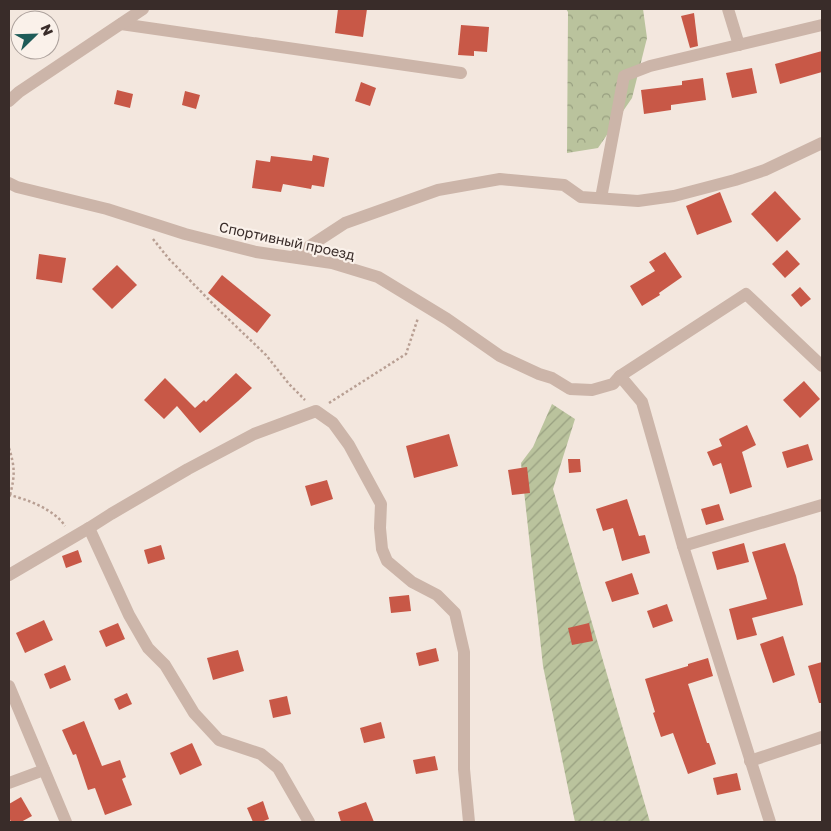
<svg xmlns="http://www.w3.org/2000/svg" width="831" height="831" viewBox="0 0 831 831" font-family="'Golos Text',sans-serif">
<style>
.forest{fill:url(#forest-crowns)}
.garden{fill:url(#garden-furrows)}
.building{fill:#c85847}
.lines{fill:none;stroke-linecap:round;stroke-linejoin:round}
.path{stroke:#b89f93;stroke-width:2.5;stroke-dasharray:2.5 2.5;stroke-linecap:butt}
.minor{stroke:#ccb5a9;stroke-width:12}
.labels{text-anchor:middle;stroke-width:4.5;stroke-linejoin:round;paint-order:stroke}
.street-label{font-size:14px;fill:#392c29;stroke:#faf1ea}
</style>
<defs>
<pattern id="forest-crowns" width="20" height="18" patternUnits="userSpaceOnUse" patternTransform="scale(1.25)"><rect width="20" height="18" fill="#bac39d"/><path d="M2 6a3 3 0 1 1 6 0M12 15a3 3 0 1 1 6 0" fill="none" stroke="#989f80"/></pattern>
<pattern id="garden-furrows" width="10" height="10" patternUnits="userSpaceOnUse" patternTransform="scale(1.25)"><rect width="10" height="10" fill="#bac39d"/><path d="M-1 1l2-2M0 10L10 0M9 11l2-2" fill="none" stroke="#989f80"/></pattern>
</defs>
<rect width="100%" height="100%" fill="#f3e7de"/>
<!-- forest -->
<polygon class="forest" points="566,9 643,9 647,38 632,98 598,148 567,153 568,12"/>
<!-- garden -->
<polygon class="garden" points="552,404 575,419 553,489 650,822 575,822 543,666 521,463 533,447"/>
<!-- building -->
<g class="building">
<polygon points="338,9 367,9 363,37 335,33"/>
<polygon points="694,13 698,46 690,48 681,16"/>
<polygon points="461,25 489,27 487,52 474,51 474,56 458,55"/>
<polygon points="822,51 822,72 780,84 775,64"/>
<polygon points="752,68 757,93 732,98 726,73"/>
<polygon points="703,78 706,100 671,105 671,110 644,114 641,90 682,85 682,81"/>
<polygon points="361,82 376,88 370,106 355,101"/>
<polygon points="117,90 133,94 130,108 114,104"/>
<polygon points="185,91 200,95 196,109 182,105"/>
<polygon points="313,155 329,158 324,187 312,185 311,189 283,184 281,192 252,188 256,160 270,162 271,156 312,161"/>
<polygon points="775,191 801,219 777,242 751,214"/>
<polygon points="720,192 732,222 697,235 686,206"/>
<polygon points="787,250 800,264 785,278 772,264"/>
<polygon points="665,252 682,277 659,293 660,295 642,306 630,286 655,271 649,262"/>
<polygon points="39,254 66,258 62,283 36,279"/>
<polygon points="117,265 137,285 112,309 92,289"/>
<polygon points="222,275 271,315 257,333 208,293"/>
<polygon points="800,287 811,299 801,307 791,295"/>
<polygon points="236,373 252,388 238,401 200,433 177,406 164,419 144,400 165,378 195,408 204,400 206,402"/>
<polygon points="804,381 820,399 800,418 783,400"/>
<polygon points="747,425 756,445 742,452 752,487 730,494 721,463 713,466 707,452 722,446 719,439"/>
<polygon points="449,434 458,466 414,478 406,446"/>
<polygon points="808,444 813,460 787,468 782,452"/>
<polygon points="568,459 580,459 581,472 569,473"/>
<polygon points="527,467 530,493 512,495 508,470"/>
<polygon points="327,480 333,499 311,506 305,486"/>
<polygon points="627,499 639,536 645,535 650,553 622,561 613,528 603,531 596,509"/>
<polygon points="719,504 724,520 706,525 701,509"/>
<polygon points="744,543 749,562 717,570 712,552"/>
<polygon points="785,543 796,576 803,605 752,618 757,635 737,640 729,609 767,599 752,552"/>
<polygon points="161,545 165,559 148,564 144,550"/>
<polygon points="78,550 82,562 66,568 62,556"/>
<polygon points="632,573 639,594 612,602 605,582"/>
<polygon points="409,595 411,611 391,613 389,597"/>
<polygon points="667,604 673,621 653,628 647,611"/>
<polygon points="44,620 53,640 25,653 16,633"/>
<polygon points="118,623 125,639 106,647 99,631"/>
<polygon points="589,623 593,641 572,645 568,628"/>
<polygon points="783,636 795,675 773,683 760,644"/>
<polygon points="436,648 439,661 419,666 416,653"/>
<polygon points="238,650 244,671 213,680 207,658"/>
<polygon points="708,658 713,676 688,684 707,743 709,743 716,764 688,774 673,733 661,737 653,713 655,712 645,679 688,666 688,664"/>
<polygon points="822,662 822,703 819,703 808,666"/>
<polygon points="65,665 71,680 50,689 44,674"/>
<polygon points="127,693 132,704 119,710 114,699"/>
<polygon points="287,696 291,714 273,718 269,700"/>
<polygon points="84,721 102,766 120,760 126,777 122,779 132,805 105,815 95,788 88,790 76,754 73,755 62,730"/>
<polygon points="381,722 385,738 364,743 360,728"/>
<polygon points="192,743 202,765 180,775 170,753"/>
<polygon points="435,756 438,770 416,774 413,760"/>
<polygon points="737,773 741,790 717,795 713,778"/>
<polygon points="21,797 32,816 21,822 11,822 9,817 9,804"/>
<polygon points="263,801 269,819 261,822 253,822 247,808"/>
<polygon points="366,802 374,822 341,822 338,812"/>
</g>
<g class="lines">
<!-- path -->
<g class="path">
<polyline points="153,239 169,259 219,310 266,355 289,384 305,400"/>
<polyline points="329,403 406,354 418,318"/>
<path d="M9,448c6,19 6,28 1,47"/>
<path d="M9,495c18,4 46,15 56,31"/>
</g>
<!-- minor -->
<g class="minor">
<polyline points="728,9 739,45"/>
<polyline points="121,24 461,73"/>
<polyline points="9,101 19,92 143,9"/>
<polyline points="9,183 17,187 107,209 185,234 256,252 332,263 378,277 447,319 500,356 539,374 552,378 570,389 592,390 613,384 620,376 746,294 822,366"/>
<polyline points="601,198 624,76 650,66 822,25"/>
<polyline points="293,257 345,223 438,190 500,179 564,185 581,197 638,201 674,196 735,180 765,170 822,143"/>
<polyline points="620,376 642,402 683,546 770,822"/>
<polyline points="89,528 129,615 148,648 165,665 194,713 219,740 261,754 278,768 309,822"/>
<polyline points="683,546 822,505"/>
<polyline points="9,575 89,528 111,514 188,469 254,434 316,411 333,423 349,445 381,504 380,528 382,549 387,561 412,582 437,595 455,613 464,652 464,769 469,822"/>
<polyline points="9,686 66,822"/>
<polyline points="750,761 822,737"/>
<polyline points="9,783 44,770"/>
</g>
</g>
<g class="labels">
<!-- street labels -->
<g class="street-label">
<text transform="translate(287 241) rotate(12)" y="5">Спортивный проезд</text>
</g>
</g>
<!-- border -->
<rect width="831" height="831" fill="none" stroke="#392c29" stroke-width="20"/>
<!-- north arrow -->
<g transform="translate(35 35) rotate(67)"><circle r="24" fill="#faf1ea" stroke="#ada29d"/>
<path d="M0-4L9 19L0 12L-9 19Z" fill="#1e5b58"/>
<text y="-8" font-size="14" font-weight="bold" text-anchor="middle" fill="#392c29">N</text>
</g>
</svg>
